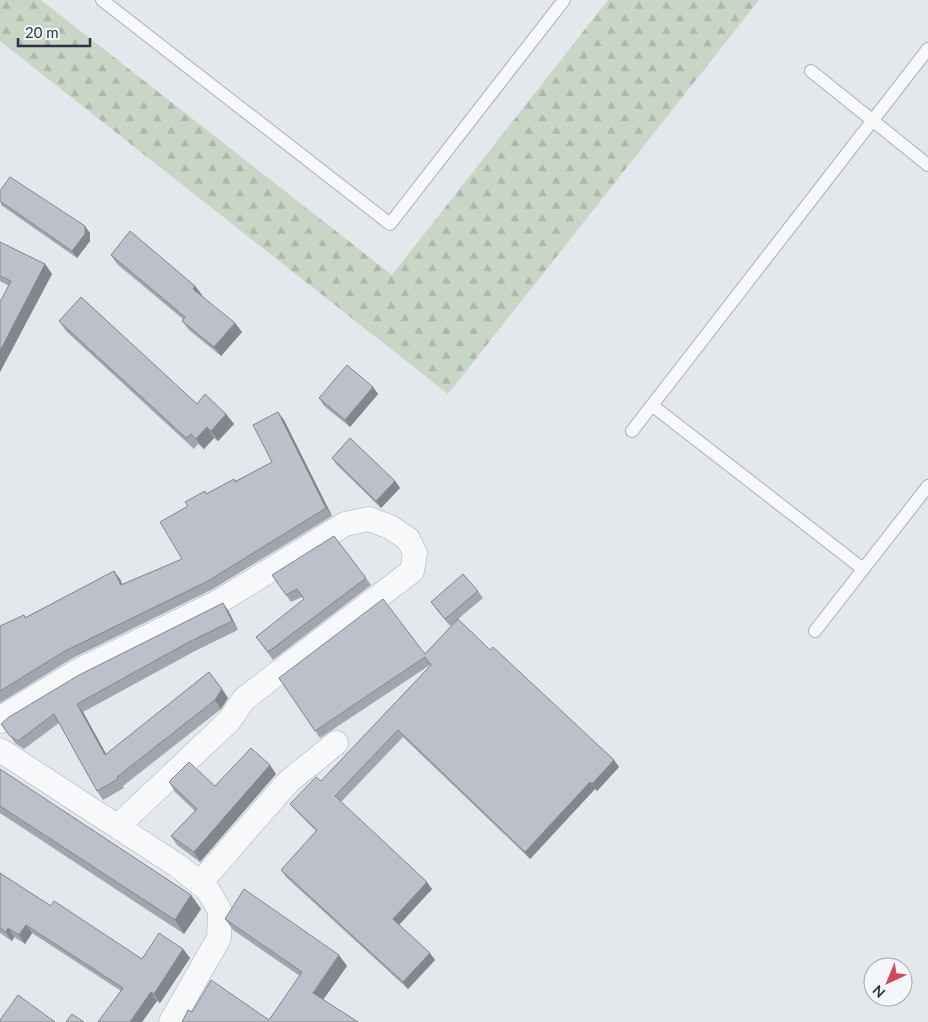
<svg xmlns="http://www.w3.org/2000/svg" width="928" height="1022" viewBox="0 0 928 1022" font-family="Lato,sans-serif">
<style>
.forest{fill:url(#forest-firs)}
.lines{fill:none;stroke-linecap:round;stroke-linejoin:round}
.lane-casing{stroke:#a9aeb7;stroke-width:14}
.street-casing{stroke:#a9aeb7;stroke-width:25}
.lane{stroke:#f7f8fa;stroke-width:12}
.street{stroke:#f7f8fa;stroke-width:24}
.wall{fill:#a1a5ae}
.shaded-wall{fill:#83868d}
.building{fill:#bbc0ca;stroke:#83868d}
</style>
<defs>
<pattern id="forest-firs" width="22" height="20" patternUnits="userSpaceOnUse" patternTransform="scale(1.25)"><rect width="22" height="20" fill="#c9d6c5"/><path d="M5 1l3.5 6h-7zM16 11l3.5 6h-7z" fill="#adb8ab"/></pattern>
</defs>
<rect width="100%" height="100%" fill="#e4e7ec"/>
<!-- forest -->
<polygon class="forest" points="0,0 41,0 392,275 608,0 759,0 448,394 0,41"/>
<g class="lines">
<!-- lane casing -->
<g class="lane-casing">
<g id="lane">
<polyline points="102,0 390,224 564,0"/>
<polyline points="811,71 928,165"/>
<polyline points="653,406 863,569"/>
<polyline points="632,431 928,49"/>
<polyline points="815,631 928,486"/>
</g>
</g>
<!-- street casing -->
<g class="street-casing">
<g id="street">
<polyline points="0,721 6,715 78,671 220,601 345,524 369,519 390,527 408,539 415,553 412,571 244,699 229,721 118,826"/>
<polyline points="0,750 178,866 207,889 220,911 219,938 171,1022"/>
<polyline points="200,883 288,782 336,743"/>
</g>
</g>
<!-- lane -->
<use href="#lane" class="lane"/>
<!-- street -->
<use href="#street" class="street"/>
</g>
<!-- wall -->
<g class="wall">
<polygon points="0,191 90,233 90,241 77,258 1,205"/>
<polygon points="0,242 45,264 52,274 0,372 0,302 9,286 0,281"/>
<polygon points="111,255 195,286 202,295 201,296 235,323 242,332 221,356 189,330 182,321 183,319 117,264"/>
<polygon points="59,321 197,404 226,414 234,424 218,441 214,438 204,449 198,444 194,449 66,331"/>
<polygon points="373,387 378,394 350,427 324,406 319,398"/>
<polygon points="284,420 332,516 213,589 71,659 0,703 0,626 26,617 114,571 120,579 122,584 182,559 188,506 207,493 235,481 272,462"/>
<polygon points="332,458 395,481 400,488 381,508 337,465"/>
<polygon points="272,575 366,578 371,585 273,660 256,637 304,599 302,597 291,602"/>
<polygon points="478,591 483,598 458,619 490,650 614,760 619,767 597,791 595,789 530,859 403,737 341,802 432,889 399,925 435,960 408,989 286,877 281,870 316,831 296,811 290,804 321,781 431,665 430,665 320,738 279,678 425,654 454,623 450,626 436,609 431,602"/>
<polygon points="223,603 229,612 238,630 195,651 83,712 106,754 209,672 228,698 221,709 123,786 124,788 103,800 97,791 59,723 24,749 16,744 1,724"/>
<polygon points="0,769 191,895 201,909 184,934 0,813"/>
<polygon points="276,774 200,862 177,845 171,836 195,811 175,792 169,782 215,786"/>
<polygon points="0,873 51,906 142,959 183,949 190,958 160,1003 157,1001 142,1022 98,1022 121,991 32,933 25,944 14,937 12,941 0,933"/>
<polygon points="225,919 347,966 323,1000 358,1022 182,1022 192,1012 269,1020 300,976 233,930"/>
</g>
<!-- shaded-wall -->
<g class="shaded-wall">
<polygon points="85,226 90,233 90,241 77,258 72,251"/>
<polygon points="45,264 52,274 0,372 0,351"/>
<polygon points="195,286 202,295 199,298 193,289"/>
<polygon points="235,323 242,332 221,356 214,347"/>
<polygon points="373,387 378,394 350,427 345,420"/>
<polygon points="278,412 284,420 332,516 326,508"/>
<polygon points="226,414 234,424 218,441 211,431"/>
<polygon points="207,427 214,438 204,449 196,439"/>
<polygon points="395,481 400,488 381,508 376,501"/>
<polygon points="114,571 120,579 126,593 121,585"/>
<polygon points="223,603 229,612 238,630 232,621"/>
<polygon points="222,689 228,698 221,709 215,700"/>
<polygon points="77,704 83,712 111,763 105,755"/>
<polygon points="614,760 619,767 597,791 592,784"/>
<polygon points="270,765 276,774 200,862 194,852"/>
<polygon points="590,782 595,789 530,859 525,852"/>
<polygon points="427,882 432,889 398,926 393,919"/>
<polygon points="191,895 201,909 184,934 175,920"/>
<polygon points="26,925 32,933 25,944 19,935"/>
<polygon points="8,928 14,937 12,941 6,932"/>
<polygon points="183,949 190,958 160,1003 154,994"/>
<polygon points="430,953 435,960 408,989 403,982"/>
<polygon points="339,955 347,966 320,1004 313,993"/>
<polygon points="151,992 157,1001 142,1022 130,1022"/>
</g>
<!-- building -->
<g class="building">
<polygon points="10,177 85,226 85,234 72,251 0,201 0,191"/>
<polygon points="130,231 195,286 193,289 235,323 214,347 182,321 185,317 111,255"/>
<polygon points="0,242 45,264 0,351 0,302 11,281 0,276"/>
<polygon points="81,297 197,404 205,394 226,414 211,431 207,427 196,439 191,434 186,438 59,321"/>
<polygon points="347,365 373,387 345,420 319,398"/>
<polygon points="278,412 326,508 208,581 65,651 0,691 0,626 24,615 25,618 114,571 121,585 182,559 160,522 188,506 185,502 205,491 206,494 234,479 235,482 272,462 253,425"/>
<polygon points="350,438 395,481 376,501 332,458"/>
<polygon points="334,536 366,578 268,652 256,637 304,599 297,589 286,595 272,575"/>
<polygon points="463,574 478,591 445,619 431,602"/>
<polygon points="383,599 425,654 458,619 490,650 493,647 614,760 592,784 590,782 525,852 398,730 335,796 427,882 393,919 430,953 403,982 281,870 317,830 290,804 316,777 321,781 431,665 425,657 315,731 279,678"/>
<polygon points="223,603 232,621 189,642 77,704 105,755 209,672 222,689 215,700 117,777 118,779 97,791 54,714 18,741 10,736 1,724 9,717 79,675"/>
<polygon points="251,748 270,765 194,852 171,836 197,809 169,782 189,762 215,786"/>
<polygon points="0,769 191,895 175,920 0,806"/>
<polygon points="0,873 51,906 54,901 142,959 159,933 183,949 154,994 151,992 130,1022 98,1022 123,988 26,925 19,935 8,928 6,932 0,928"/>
<polygon points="244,889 339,955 313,993 358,1022 182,1022 188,1010 192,1012 211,980 269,1020 302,972 225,919"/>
<polygon points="18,995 55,1022 0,1022 0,1020"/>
<polygon points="72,1014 84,1022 66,1022"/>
</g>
<!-- north arrow -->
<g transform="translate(888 982) rotate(224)"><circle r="24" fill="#f4f6f9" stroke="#a4a8b1"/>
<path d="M0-4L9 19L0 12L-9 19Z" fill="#d1495b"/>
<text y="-8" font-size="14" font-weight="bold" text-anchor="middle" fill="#2b3445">N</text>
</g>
<!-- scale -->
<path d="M18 38v8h72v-8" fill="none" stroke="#2b3445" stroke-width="2.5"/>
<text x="25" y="38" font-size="15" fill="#2b3445" stroke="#f4f6f9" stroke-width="4" paint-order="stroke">20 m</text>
</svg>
